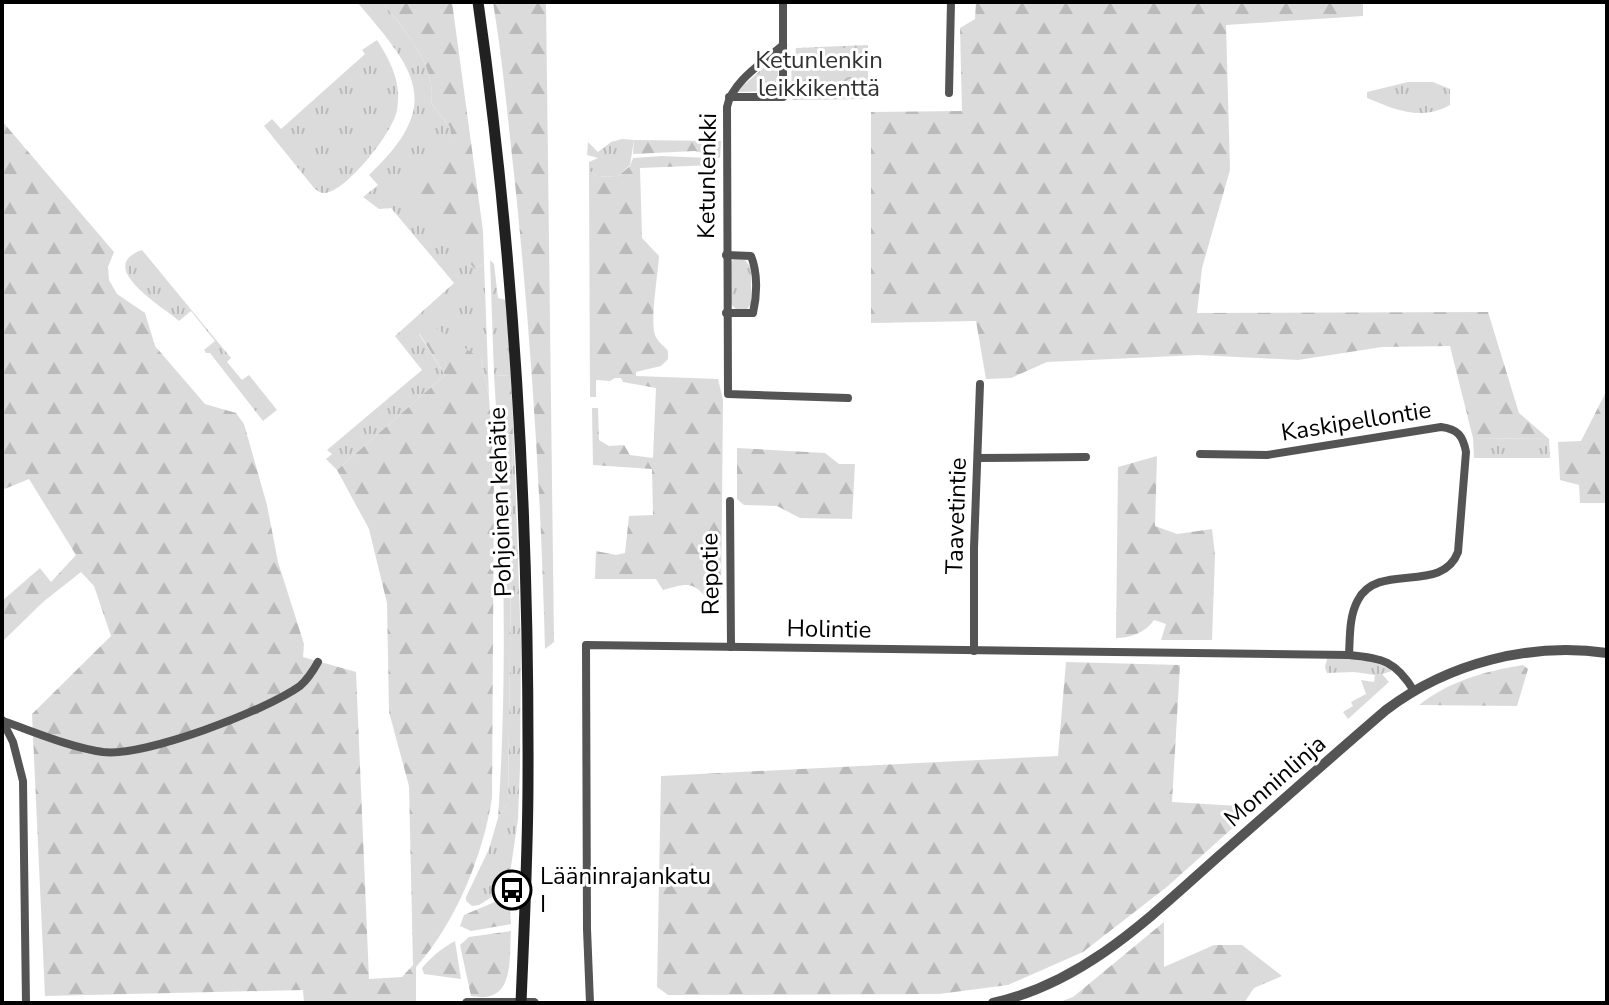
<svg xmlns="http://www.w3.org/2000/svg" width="1609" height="1005" viewBox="0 0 1609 1005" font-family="'Nunito Sans',sans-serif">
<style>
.grass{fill:url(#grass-tufts)}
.forest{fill:url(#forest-firs)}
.park{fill:url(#park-crowns)}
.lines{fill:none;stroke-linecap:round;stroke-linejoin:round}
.minor{stroke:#545454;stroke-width:8}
.tertiary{stroke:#545454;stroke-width:10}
.secondary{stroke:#212121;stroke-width:11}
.labels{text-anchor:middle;stroke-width:6;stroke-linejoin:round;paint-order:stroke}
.park-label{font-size:24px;fill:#323232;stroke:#fff}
.street-label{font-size:24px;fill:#000;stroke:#fff}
.poi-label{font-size:24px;fill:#000;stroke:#fff;text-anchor:start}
</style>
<defs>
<pattern id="grass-tufts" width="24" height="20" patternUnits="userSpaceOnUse" patternTransform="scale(2)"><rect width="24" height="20" fill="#dbdbdb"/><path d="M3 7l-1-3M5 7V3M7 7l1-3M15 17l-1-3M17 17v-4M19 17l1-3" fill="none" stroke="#bababa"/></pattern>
<pattern id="forest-firs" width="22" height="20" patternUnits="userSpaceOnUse" patternTransform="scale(2)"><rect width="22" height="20" fill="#dbdbdb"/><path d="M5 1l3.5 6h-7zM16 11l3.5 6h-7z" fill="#bababa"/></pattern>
<pattern id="park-crowns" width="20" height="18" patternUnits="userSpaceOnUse" patternTransform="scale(2)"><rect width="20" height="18" fill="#dbdbdb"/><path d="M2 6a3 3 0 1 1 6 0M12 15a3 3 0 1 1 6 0" fill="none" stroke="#bababa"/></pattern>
</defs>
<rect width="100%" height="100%" fill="#fff"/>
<!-- grass -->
<g class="grass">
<path d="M357,2h25c21,26 56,65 49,101l19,24 25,142 9,-6 5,134 -8,-38 -62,-25 26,41 -108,95 -11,-11 6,-5 -5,-4 95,-80 -27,-34 59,-53 -63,-75 -12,1 -16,-12 15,-12 -9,-10c77,-72 45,-106 -12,-173z"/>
<path d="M377,40c14,22 25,43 20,70 -3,21 -50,81 -72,83 -5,0 -7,-2 -11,-5l-50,-62 8,-7 9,10 84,-75 -3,-4z"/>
<polygon points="778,55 778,91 738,92 738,90"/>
<path d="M1408,82h25l17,7v16c-29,16 -54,5 -83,-7v-6z"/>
<polygon points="622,139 634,140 630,165 617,177 597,176 589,171 589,162 598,158 587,155 588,142 598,152 611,142"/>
<path d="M142,250l89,108 -4,4 15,18 7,-5 28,35 -14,11 -53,-68h-4l-2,-3 11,-9 -24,-30 -12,10c-16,-14 -85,-54 -37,-71z"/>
<polygon points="734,259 745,260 751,268 751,304 747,309 736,309 730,303 730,263"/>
<polygon points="490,260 494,264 498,298 506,300 511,376 494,375"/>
<polygon points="513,419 521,644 520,767 518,819 508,887 479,905 472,906 466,901 466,897 489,849 498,818 508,803"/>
<polygon points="1473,438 1549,439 1550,458 1474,458"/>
<path d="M1327,659c22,-1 46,-1 65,12l-10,3 7,8 -41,37 -5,-7 10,-6 -2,-4 15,-8 -5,-14 13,2 1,-7 -21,-3 -27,1 -2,-6z"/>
</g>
<!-- forest -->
<g class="forest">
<path d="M382,2h70l31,229 1,32 -9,6 -68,-79 46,-40 -3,-23 -19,-24c7,-36 -28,-75 -49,-101z"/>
<path d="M493,2h53l8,640 -9,7c-4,-156 -14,-311 -30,-466 -7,-61 -12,-121 -22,-181z"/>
<polygon points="976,2 1363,2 1363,16 1226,25 1230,170 1202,268 1197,313 1488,312 1519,413 1549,439 1473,438 1450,346 1382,347 1298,360 1198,355 1047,362 1011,378 986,379 976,321 871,323 871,112 962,111 960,28 975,19"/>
<path d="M2,121l112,131 -6,15 1,13 8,14 28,19 10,33 50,58 31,9 8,11 23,81 11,57 26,82 -1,13 53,15 13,307 33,-2 11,-12 -4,-179 -20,-74 -2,-109 -18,-74 -32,-59 108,-95 -26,-42 11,-9 51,35 8,38 5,79 -2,322c-9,58 -37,126 -76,169v36h-112l-1,-13 -258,6 -13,-282 79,-78 -17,-50 -13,-14 -38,30 -41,40v-41l38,-33 11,14 25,-27 -47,-76 -27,11z"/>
<polygon points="634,140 721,141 720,158 695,151 633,154"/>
<path d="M661,156l48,2 5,7 -74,3 2,70 17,18c-1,18 -9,65 -4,79 2,6 9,11 13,16v8l-7,7 -25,6v4l82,3 5,21 -2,202 -11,1c-16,-23 -22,-20 -47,-13l-7,-11h-61l1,-28 20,4 9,-2 4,-37 24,-1 -1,-46 -59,-4 -1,-57h6l1,32 10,6 15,-1 6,10 23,3 3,-70 -33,-6 -2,-4h-6l-5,3 -14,-1v17h-6l-1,-226 8,5 20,1 13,-11 3,-8z"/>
<path d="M494,375l17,1 2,43 -5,384 -10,15c10,-147 6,-296 -4,-443z"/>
<polygon points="1607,390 1607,503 1580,503 1579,485 1560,480 1558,442 1581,441"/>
<polygon points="737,448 825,453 839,464 855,464 852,519 800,518 777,506 744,505 737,499"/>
<path d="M1157,456l-2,70 22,8 35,-5 3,26 -3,85h-51l5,-16 -12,-4c-8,12 -23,18 -38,18l2,-171z"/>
<polygon points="1066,662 1180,665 1172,802 1256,807 1168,886 1083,952 1008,985 939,994 668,995 657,987 661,776 1058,756"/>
<path d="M1523,665l5,4 -11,37 -98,-1c30,-24 67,-34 104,-40z"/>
<polygon points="509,896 511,924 471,931 460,926 464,915"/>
<polygon points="1164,922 1164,967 1214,945 1242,945 1282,976 1254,988 1244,1003 1057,1003 1073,997"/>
<path d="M511,931c-2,29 4,74 -40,65l-11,-51 9,-8z"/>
<path d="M455,941l6,38 -37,-5 -2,-6c9,-11 20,-20 33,-27z"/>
</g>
<!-- park -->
<polygon class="park" points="868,45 868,99 792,100 791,58 795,58 796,48"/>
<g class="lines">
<!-- minor -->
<g class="minor">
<path d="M783,45c-19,17 -51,36 -56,62l1,287 120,4"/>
<polyline points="949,93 951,2"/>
<polyline points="729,97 783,97 783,2"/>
<path d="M726,255l25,1c7,17 6,40 2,57h-27"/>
<path d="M1200,454l67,1 174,-28c17,2 22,9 25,25l-8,100c-16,43 -80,9 -100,48 -9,16 -8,37 -9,55"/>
<polyline points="978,458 1086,457"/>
<polyline points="730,501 731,647"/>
<polyline points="974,651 974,548 980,384"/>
<polyline points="2,720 13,742 23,781 26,1003"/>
<path d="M3,721c32,11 66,26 100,31 41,5 162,-41 197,-66 8,-7 13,-15 18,-24"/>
<path d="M590,1003l-3,-74 -1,-284 763,10c33,3 47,6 65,36"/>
</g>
<!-- tertiary -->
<g class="tertiary">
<polyline points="467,1003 534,1003"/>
<path d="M993,1003c93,-21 158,-87 227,-148 55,-48 110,-97 166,-145 62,-47 144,-68 221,-57"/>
</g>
<!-- secondary -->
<path class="secondary" d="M478,2c37,258 51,517 50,777 0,75 -4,150 -7,224"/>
</g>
<!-- icons -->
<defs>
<g id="bus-ring" transform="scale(2)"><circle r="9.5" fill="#fff" stroke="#000" stroke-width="1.5"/><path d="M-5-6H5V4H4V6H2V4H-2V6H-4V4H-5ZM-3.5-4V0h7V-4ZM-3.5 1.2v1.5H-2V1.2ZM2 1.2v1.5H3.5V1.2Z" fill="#000"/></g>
</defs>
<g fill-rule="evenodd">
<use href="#bus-ring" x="512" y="890"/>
</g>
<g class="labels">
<!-- park labels -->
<g class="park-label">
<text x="819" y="68">Ketunlenkin<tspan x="819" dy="28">leikkikenttä</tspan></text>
</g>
<!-- street labels -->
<g class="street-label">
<text transform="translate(707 176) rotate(-89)" y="8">Ketunlenkki</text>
<text transform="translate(1356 421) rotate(-9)" y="8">Kaskipellontie</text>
<text transform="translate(500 502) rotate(-92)" y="8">Pohjoinen kehätie</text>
<text transform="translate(956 516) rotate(-88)" y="8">Taavetintie</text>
<text transform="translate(710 574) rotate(-91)" y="8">Repotie</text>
<text transform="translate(829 629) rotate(1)" y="8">Holintie</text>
<text transform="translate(1275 781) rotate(-41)" y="8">Monninlinja</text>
</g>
<!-- poi labels -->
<g class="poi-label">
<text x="540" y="884">Lääninrajankatu<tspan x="540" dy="28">I</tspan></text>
</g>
</g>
<!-- border -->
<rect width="1609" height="1005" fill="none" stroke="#000000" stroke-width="8"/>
</svg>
